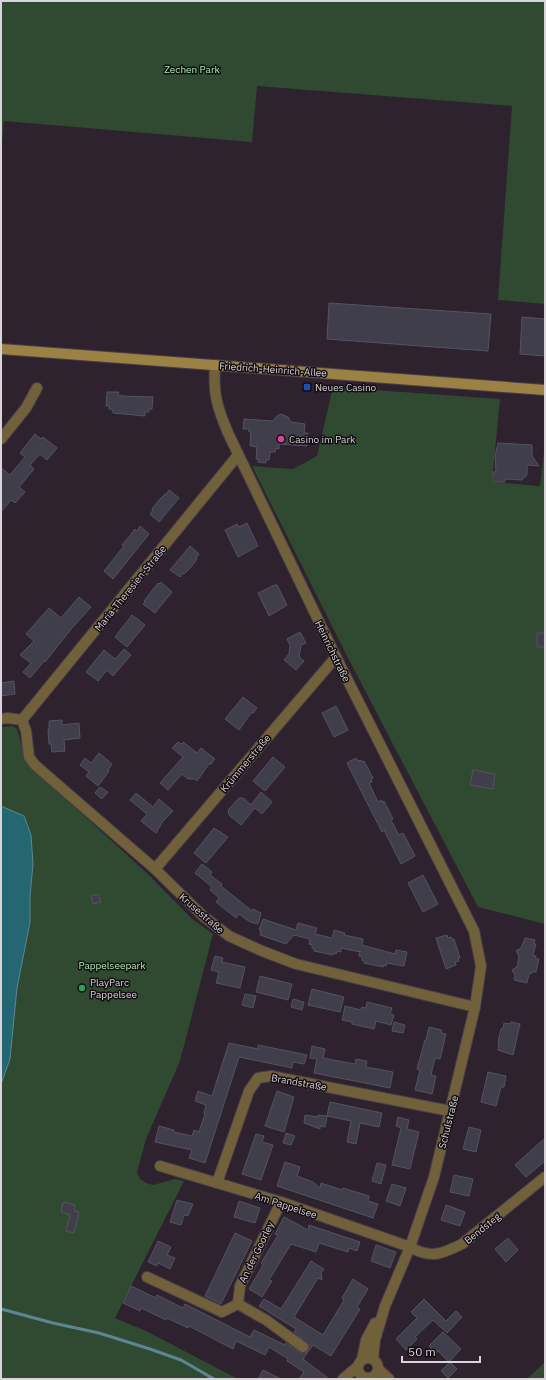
<svg xmlns="http://www.w3.org/2000/svg" width="546" height="1380" viewBox="0 0 546 1380" font-family="'IBM Plex Sans',sans-serif">
<style>
.green{fill:#304931}
.water{fill:#246773;stroke:#5b8792}
.lines{fill:none;stroke-linecap:round;stroke-linejoin:round}
.stream{stroke:#5b8792;stroke-width:3}
.building{fill:#413e4c;stroke:#555261}
.street-casing{stroke:#493e49;stroke-width:12}
.secondary-casing{stroke:#493e49;stroke-width:12}
.street{stroke:#71613b;stroke-width:10}
.secondary{stroke:#9b8143;stroke-width:10}
.transit-dot{fill:#1a4fb4;stroke:#120e12;stroke-width:1.5}
.hotel-dot{fill:#d1479c;stroke:#120e12;stroke-width:1.5}
.leisure-dot{fill:#2e9e5b;stroke:#120e12;stroke-width:1.5}
.labels{text-anchor:middle;stroke-width:3;stroke-linejoin:round;paint-order:stroke}
.park-label{font-size:10px;fill:#b2edb3;stroke:#120e12}
.street-label{font-size:10px;fill:#dad3da;stroke:#120e12}
.poi-label{font-size:10px;fill:#dad3da;stroke:#120e12;text-anchor:start}
</style>
<rect width="100%" height="100%" fill="#2d222d"/>
<!-- green -->
<g class="green">
<polygon points="1,1 545,1 545,304 498,300 512,106 257,86 252,142 4,121 1,153"/>
<polygon points="333,387 500,399 492,482 540,486 545,443 545,924 478,907 347,656 252,466 293,469 317,456"/>
<polygon points="13,726 17,729 25,758 31,767 150,876 191,918 213,934 180,1061 146,1139 137,1172 140,1179 146,1183 153,1185 175,1179 184,1181 115,1318 146,1331 238,1379 1,1379 1,727"/>
<polygon points="545,1362 545,1379 527,1379"/>
</g>
<!-- water -->
<polygon class="water" points="1,806 24,816 31,835 33,864 30,896 30,922 17,988 10,1059 1,1084"/>
<g class="lines">
<!-- stream -->
<polyline class="stream" points="1,1309 53,1323 99,1333 150,1349 181,1360 214,1379"/>
</g>
<!-- building -->
<g class="building">
<polygon points="329,303 491,314 488,351 327,339"/>
<polygon points="522,317 545,319 545,356 520,354"/>
<polygon points="107,392 119,392 118,395 122,396 153,397 152,409 149,409 149,412 145,412 145,416 113,413 113,410 109,409 109,406 106,406"/>
<polygon points="281,414 288,417 291,422 305,424 304,433 308,433 307,446 279,444 279,449 276,448 275,452 270,452 269,460 266,460 266,463 258,462 259,459 256,459 257,447 250,446 251,432 249,432 249,429 243,429 244,419 273,421 277,416"/>
<polygon points="35,434 41,439 43,437 57,448 47,460 40,454 30,465 34,469 19,487 25,492 15,503 11,500 1,512 1,468 10,475 25,457 20,453"/>
<polygon points="498,443 532,445 532,456 539,466 527,465 527,475 522,480 505,479 505,482 493,482 493,472 496,472 495,456"/>
<polygon points="169,490 179,498 159,522 150,514 153,510 152,509 158,501 165,494 166,495"/>
<polygon points="247,523 258,546 238,557 225,530 237,524 239,527"/>
<polygon points="140,526 149,534 113,579 104,571 124,546 122,545 129,537 135,529 137,531"/>
<polygon points="190,546 199,554 196,558 197,559 191,567 184,574 183,573 180,577 170,570"/>
<polygon points="161,582 172,592 155,613 143,604 145,602 144,601 158,583 159,584"/>
<polygon points="275,585 277,585 287,605 269,616 258,593"/>
<polygon points="79,597 91,607 72,628 45,662 44,661 30,678 23,672 31,663 20,655 34,641 26,634 49,608 61,618"/>
<polygon points="132,615 145,625 127,647 115,637"/>
<polygon points="300,632 306,643 301,645 299,657 304,661 296,670 284,660 289,654 290,645 287,639"/>
<rect x="537" y="633" width="8" height="14"/>
<polygon points="124,649 131,655 113,676 107,670 98,681 86,672 104,650 115,659"/>
<polygon points="14,681 15,694 1,696 1,683"/>
<polygon points="243,697 257,708 253,713 251,713 239,730 225,719"/>
<polygon points="336,706 348,730 334,737 322,713"/>
<polygon points="62,720 62,725 79,723 80,738 64,740 65,751 52,752 51,744 49,744 48,729 49,729 49,721"/>
<polygon points="178,742 181,744 183,742 197,753 201,748 215,759 211,764 209,764 197,781 195,779 188,779 182,774 168,790 160,783 183,757 172,748"/>
<polygon points="99,753 112,764 108,770 109,771 98,786 86,776 89,772 80,765 85,758 91,763"/>
<polygon points="273,757 285,767 265,791 253,781"/>
<polygon points="356,758 358,761 361,760 362,762 364,761 373,778 371,779 372,782 369,783 378,802 381,800 383,802 384,801 393,819 391,820 399,835 403,833 415,856 401,864 384,830 382,832 347,763"/>
<polygon points="473,770 495,774 493,789 470,785"/>
<polygon points="100,787 108,792 102,799 95,793"/>
<polygon points="261,792 272,802 262,814 255,808 241,825 229,815 228,810 239,798 243,798 251,805"/>
<polygon points="136,793 153,807 159,799 173,811 163,821 156,833 141,821 147,814 130,800"/>
<polygon points="214,828 228,837 206,863 194,853"/>
<polygon points="202,864 212,872 210,875 222,884 221,886 252,911 253,909 261,913 258,924 250,922 239,914 236,918 216,902 219,898 210,890 212,887 195,873"/>
<polygon points="423,875 438,904 423,912 408,883"/>
<polygon points="98,894 101,902 93,904 91,896"/>
<polygon points="263,919 296,930 298,923 317,928 315,934 332,938 334,930 345,933 344,935 363,939 362,945 395,954 396,950 407,952 404,966 387,963 386,966 384,965 383,967 364,963 364,961 362,960 362,957 359,956 360,951 360,952 341,948 341,952 337,951 336,954 334,953 333,955 314,951 314,949 312,948 312,945 309,944 310,939 294,935 286,944 260,935 261,930 259,930"/>
<polygon points="447,935 448,938 451,937 452,939 454,939 460,958 458,958 459,961 455,962 456,965 446,969 436,938"/>
<polygon points="525,938 535,940 534,944 536,944 533,955 536,956 535,958 539,959 536,972 532,972 531,974 529,974 527,983 514,980 515,975 512,970 517,967 519,956 516,951 521,948"/>
<polygon points="215,956 223,958 222,962 245,967 240,988 216,983 219,972 211,970"/>
<polygon points="260,976 292,984 288,1000 256,992"/>
<polygon points="312,989 344,997 340,1012 308,1005"/>
<polygon points="245,994 256,996 253,1008 242,1005"/>
<polygon points="293,999 304,1002 302,1010 291,1007"/>
<polygon points="367,1002 392,1008 390,1014 394,1015 391,1025 376,1021 374,1029 352,1024 352,1022 342,1020 345,1006 361,1010 362,1007 366,1008"/>
<polygon points="394,1022 405,1025 403,1033 392,1031"/>
<polygon points="511,1022 520,1024 513,1055 498,1050 499,1044 498,1042 501,1029 503,1028 504,1023 510,1024"/>
<polygon points="429,1027 442,1030 441,1033 446,1034 440,1059 435,1058 431,1075 436,1076 432,1094 415,1090 420,1070 417,1069 425,1040 426,1040"/>
<polygon points="229,1043 258,1049 258,1045 307,1055 304,1064 293,1062 292,1068 239,1057 205,1163 189,1158 192,1150 155,1142 159,1126 174,1130 174,1132 192,1136 194,1130 199,1132 205,1114 204,1113 206,1105 195,1101 198,1091 212,1096"/>
<polygon points="312,1046 325,1049 323,1058 355,1064 356,1059 367,1061 366,1067 393,1072 390,1088 314,1073 317,1059 310,1058"/>
<polygon points="488,1072 506,1076 504,1087 501,1087 496,1106 481,1102"/>
<polygon points="277,1091 294,1097 284,1132 265,1126"/>
<polygon points="330,1102 382,1113 379,1127 360,1123 356,1144 347,1142 351,1121 327,1116"/>
<polygon points="305,1115 318,1117 318,1115 327,1116 325,1127 320,1126 320,1129 304,1123"/>
<polygon points="398,1117 409,1120 407,1129 419,1132 410,1169 392,1165 401,1128 396,1126"/>
<polygon points="469,1127 481,1130 476,1152 463,1149"/>
<polygon points="286,1133 295,1136 291,1145 283,1143"/>
<polygon points="256,1134 264,1136 262,1142 273,1145 261,1180 242,1174"/>
<polygon points="545,1138 545,1161 526,1177 515,1165"/>
<polygon points="285,1162 300,1167 297,1176 313,1182 320,1188 321,1183 342,1190 343,1188 369,1196 368,1201 378,1204 373,1218 277,1186"/>
<polygon points="377,1163 386,1165 381,1184 372,1181"/>
<polygon points="454,1175 473,1179 469,1196 450,1192"/>
<polygon points="392,1184 406,1188 400,1206 386,1201"/>
<polygon points="177,1200 193,1204 188,1216 184,1215 181,1225 170,1222"/>
<polygon points="239,1201 260,1208 255,1223 234,1217"/>
<polygon points="63,1202 75,1205 74,1211 79,1212 74,1233 66,1231 70,1215 61,1212"/>
<polygon points="446,1205 465,1212 460,1226 441,1220"/>
<polygon points="284,1217 308,1230 309,1225 360,1242 357,1251 349,1248 348,1252 319,1243 316,1252 291,1244 269,1280 272,1281 262,1297 249,1289 263,1265 261,1263 278,1235 275,1234"/>
<polygon points="235,1233 252,1241 221,1304 205,1296"/>
<polygon points="508,1238 518,1250 506,1262 495,1249"/>
<polygon points="158,1241 171,1247 167,1255 175,1258 170,1269 158,1263 157,1266 148,1262"/>
<polygon points="376,1245 396,1252 390,1268 371,1261"/>
<polygon points="311,1261 324,1269 321,1273 322,1280 318,1278 294,1317 323,1335 344,1300 342,1298 353,1279 368,1289 357,1307 360,1309 331,1356 313,1345 303,1359 329,1379 299,1379 304,1372 287,1361 288,1359 269,1347 265,1355 236,1341 233,1349 189,1326 188,1328 167,1318 166,1320 141,1308 140,1311 123,1303 131,1286 156,1298 157,1295 183,1308 185,1304 250,1337 254,1330 285,1345 286,1343 300,1352 305,1353 308,1350 309,1345 294,1332 296,1329 259,1306 264,1299 281,1309"/>
<polygon points="424,1299 446,1321 456,1311 462,1317 447,1333 433,1320 415,1337 417,1339 406,1350 396,1339 417,1318 411,1312"/>
<polygon points="443,1332 461,1349 449,1362 438,1351 436,1353 429,1346"/>
<polygon points="450,1362 457,1369 448,1378 441,1371"/>
<polygon points="263,1370 281,1379 258,1379"/>
</g>
<g class="lines">
<!-- street casing -->
<g class="street-casing">
<g id="street">
<path d="M215,365c-2,29 2,42 13,68l108,224 138,274 7,35 -6,41 -41,170 -24,70 -25,59 -10,34 -2,19"/>
<polyline points="1,439 26,408 37,388"/>
<polyline points="1,719 8,718 22,720 26,731 29,757 35,765 155,869 203,916 229,936 262,951 296,964 475,1007"/>
<polyline points="22,720 238,455"/>
<polyline points="155,869 336,657"/>
<path d="M160,1166l121,36 129,45c21,12 32,7 52,-3l83,-67"/>
<polyline points="217,1183 249,1091 258,1078 271,1076 450,1111"/>
<polyline points="281,1202 240,1286 238,1304 266,1320 303,1347"/>
<polyline points="147,1277 222,1312 238,1304"/>
<circle cx="368" cy="1368" r="10"/>
<polyline points="362,1360 366,1340 375,1323"/>
<polyline points="378,1369 389,1379"/>
<polyline points="343,1379 358,1366"/>
</g>
</g>
<!-- secondary casing -->
<g class="secondary-casing">
<polyline id="secondary" points="1,349 545,390"/>
</g>
<!-- street -->
<use href="#street" class="street"/>
<!-- secondary -->
<use href="#secondary" class="secondary"/>
</g>
<!-- markers -->
<rect class="transit-dot" x="303" y="383" width="8" height="8" rx="2"/>
<circle class="hotel-dot" cx="281" cy="439" r="4"/>
<circle class="leisure-dot" cx="82" cy="988" r="4"/>
<g class="labels">
<!-- park labels -->
<g class="park-label">
<text x="192" y="73">Zechen Park</text>
<text x="112" y="969">Pappelseepark</text>
</g>
<!-- street labels -->
<g class="street-label">
<text transform="translate(273 369) rotate(4)" y="4">Friedrich-Heinrich-Allee</text>
<text transform="translate(130 588) rotate(-51)" y="4">Maria-Theresien-Straße</text>
<text transform="translate(333 651) rotate(64)" y="4">Heinrichstraße</text>
<text transform="translate(245 763) rotate(-50)" y="4">Krümmerstraße</text>
<text transform="translate(202 913) rotate(41)" y="4">Krusestraße</text>
<text transform="translate(299 1082) rotate(10)" y="4">Brandstraße</text>
<text transform="translate(448 1122) rotate(-76)" y="4">Schulstraße</text>
<text transform="translate(286 1205) rotate(18)" y="4">Am Pappelsee</text>
<text transform="translate(482 1228) rotate(-39)" y="4">Bendsteg</text>
<text transform="translate(256 1252) rotate(-64)" y="4">An der Goorley</text>
</g>
<!-- poi labels -->
<g class="poi-label">
<text x="315" y="391">Neues Casino</text>
<text x="289" y="443">Casino im Park</text>
<text x="90" y="986">PlayParc<tspan x="90" dy="12">Pappelsee</tspan></text>
</g>
</g>
<!-- border -->
<rect width="546" height="1380" fill="none" stroke="#dad3da" stroke-width="4"/>
<!-- scale -->
<path d="M402 1356v6h78v-6" fill="none" stroke="#dad3da" stroke-width="2"/>
<text x="408" y="1356" font-size="12" fill="#dad3da" stroke="#120e12" stroke-width="3" paint-order="stroke">50 m</text>
</svg>
